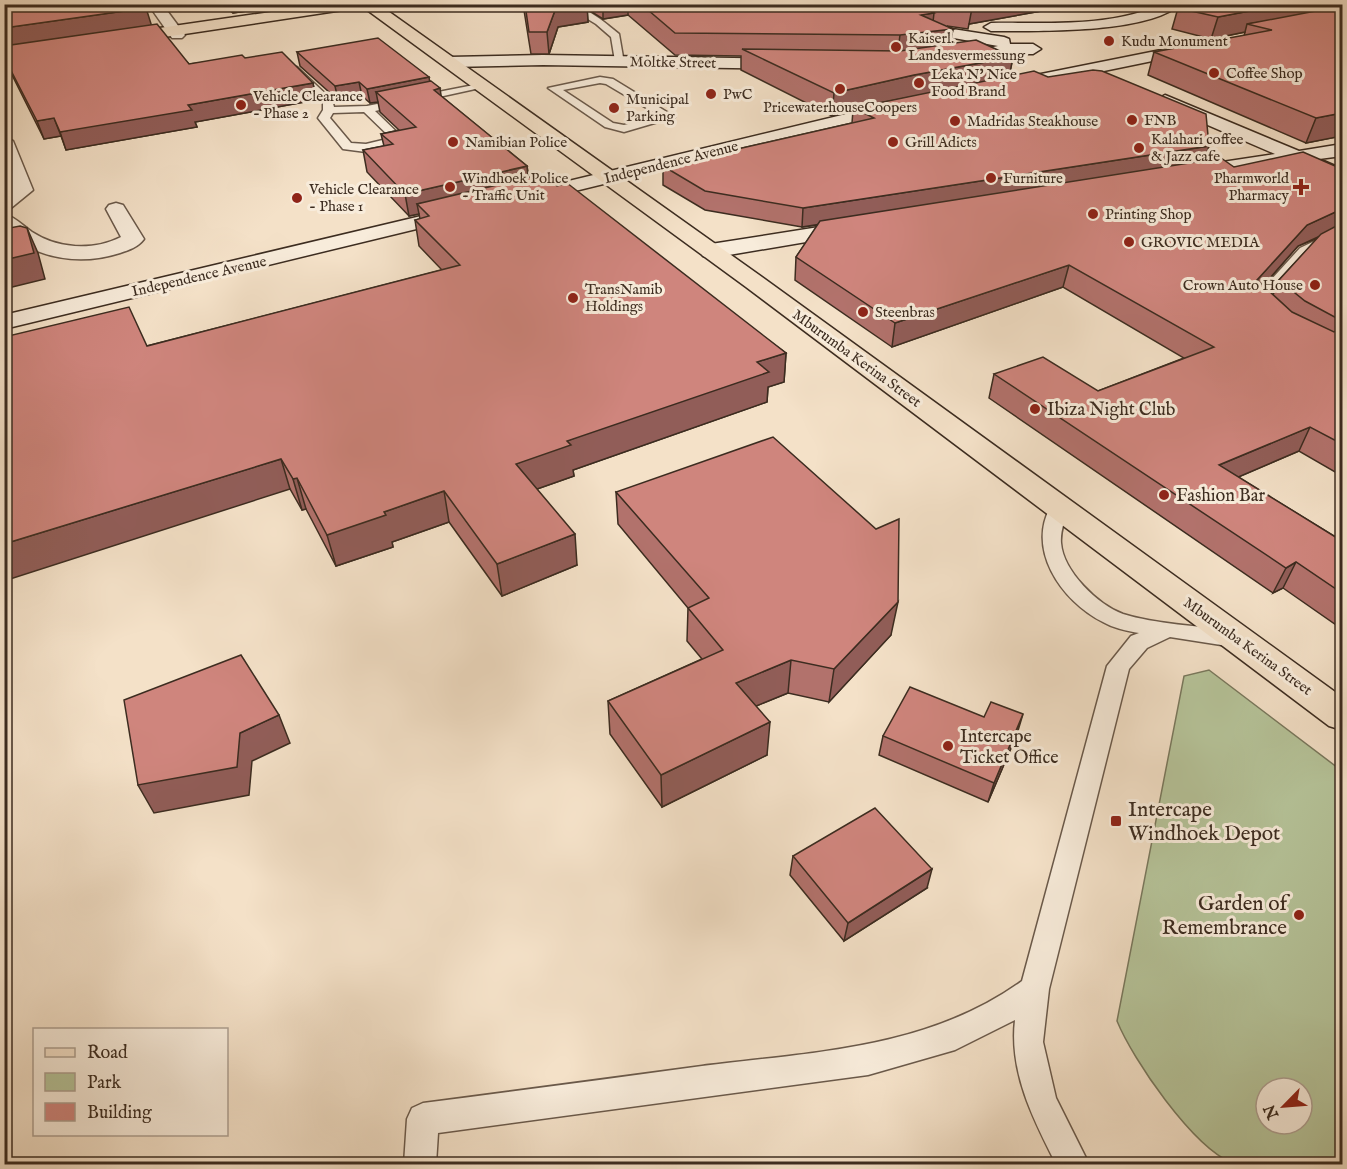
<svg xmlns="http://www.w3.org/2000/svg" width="1347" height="1169" viewBox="0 0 1347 1169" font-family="'IM FELL English',serif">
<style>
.green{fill:#b6c49a;stroke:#79785d;stroke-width:1.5;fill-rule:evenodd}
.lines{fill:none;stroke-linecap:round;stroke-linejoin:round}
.lane-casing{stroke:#6a594a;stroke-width:3}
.street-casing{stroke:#6a594a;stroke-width:3}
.secondary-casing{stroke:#3c2c20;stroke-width:3}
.primary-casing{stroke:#3c2c20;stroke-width:3}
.lane{fill:#f8ecdb;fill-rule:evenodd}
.street{fill:#f8ecdb;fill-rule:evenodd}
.secondary{fill:#f8ecdb;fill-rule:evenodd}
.primary{fill:#f4e1c8;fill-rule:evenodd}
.wall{fill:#b2726c;stroke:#3c2c20;stroke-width:1.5;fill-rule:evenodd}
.shaded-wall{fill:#915d58;stroke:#3c2c20;stroke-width:1.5}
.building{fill:#cf857d;stroke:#3c2c20;stroke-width:1.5}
.poi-dot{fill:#8f2418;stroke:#f8ecdb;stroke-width:2}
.labels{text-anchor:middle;stroke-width:6;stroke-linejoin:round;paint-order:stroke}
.far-poi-label{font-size:15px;fill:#3c2c20;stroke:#f8ecdb;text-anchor:start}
.far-street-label{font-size:15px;fill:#3c2c20;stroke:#f8ecdb}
.poi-label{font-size:18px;fill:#3c2c20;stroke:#f8ecdb;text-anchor:start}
.near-poi-label{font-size:21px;fill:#3c2c20;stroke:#f8ecdb;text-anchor:start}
</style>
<rect width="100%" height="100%" fill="#f4e1c8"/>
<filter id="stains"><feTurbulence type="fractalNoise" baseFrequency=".00333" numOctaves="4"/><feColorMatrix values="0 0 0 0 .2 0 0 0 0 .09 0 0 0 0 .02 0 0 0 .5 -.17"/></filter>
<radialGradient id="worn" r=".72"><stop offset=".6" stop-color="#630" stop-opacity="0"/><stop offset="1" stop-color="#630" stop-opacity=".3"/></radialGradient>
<!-- green -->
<path class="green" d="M1209,670l133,101v393c-18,1 -100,4 -110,-1 -40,-17 -99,-103 -115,-142l67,-345zM1266,1088h36v36h-36z"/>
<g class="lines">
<!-- lane casing -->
<g class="lane-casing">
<g id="lane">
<path d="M563,4c21,0 40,17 56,30l5,29 -9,-2 -4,-24 -15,-13z"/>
<path d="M289,67h8l35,33 2,7 33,-1 117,-23 5,3 -114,25 30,29 -39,12 -23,-3 -25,-31 5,-8v-7l-34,-32zM364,112l27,26 -25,6 -15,-1 -21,-25 3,-5z"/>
<path d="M600,77l13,2 62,38 -51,15 -19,-5 -57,-39zM600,83l6,1 54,32 -36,9 -11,-2 -50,-33z"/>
<polygon points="1342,228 1342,237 1310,254 1266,303 1273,311 1270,314 1260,314 1250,303 1300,248"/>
<path d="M1060,501l7,2 3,4c-5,11 -10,24 -9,36 2,28 37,62 62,71 32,10 77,12 111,17l8,2 3,6 -3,6 -8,2 -64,-10 -23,11 -18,21 -80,320 -6,53 13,56 33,66h-33c-23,-45 -47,-92 -41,-144l-60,30 -87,25 -430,58 -2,31h-32l3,-45 5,-11 11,-5c93,-12 186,-24 279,-37 111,-14 226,-17 320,-85l85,-315 24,-30 8,-3c-12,-2 -26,-5 -36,-11 -42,-21 -79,-75 -50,-119z"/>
</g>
</g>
<!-- street casing -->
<g class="street-casing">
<g id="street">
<polygon points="148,4 162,4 185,35 182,38 172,38"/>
<polygon points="4,136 13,141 33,190 11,208 4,210 4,194 12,188 4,167"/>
<path d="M116,203l7,2 21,34c-6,8 -15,11 -24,14 -40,13 -83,6 -116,-22v-17c11,3 18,11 28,18 26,17 61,19 89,5l-15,-28 3,-4z"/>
</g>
</g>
<!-- secondary casing -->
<g class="secondary-casing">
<g id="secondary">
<polygon points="871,4 891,4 946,28 1004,37 1009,39 1010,44 1033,44 1041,49 1033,54 1004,54 955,65 949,63 947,60 949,57 998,46 937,35"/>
<path d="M1161,4h19c-30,30 -147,27 -189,27l-7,-4 7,-4c54,-1 120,5 170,-19z"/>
<polygon points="1196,43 1201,45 1204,48 1201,51 1026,87 1018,82 1026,77"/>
<polygon points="543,55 787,59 795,64 787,69 543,65 450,67 442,62 450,57"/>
<polygon points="1165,95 1299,151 1342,144 1342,156 1319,159 1342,169 1342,182 1295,163 1189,179 1182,177 1179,173 1182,169 1189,167 1275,154 1159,104 1156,100"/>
<polygon points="896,102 905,107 902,111 526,203 519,201 516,197 519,193"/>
<polygon points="459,207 466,209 469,213 466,217 4,329 4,315"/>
<polygon points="857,221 865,222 868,227 865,232 711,258 703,256 700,251 703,246 711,244"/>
</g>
</g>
<!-- primary casing -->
<g class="primary-casing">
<polygon id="primary" points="326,4 378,4 762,277 1342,697 1342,730 1329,726 746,287 363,7 118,44 110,39 118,34"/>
</g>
<!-- lane -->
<use href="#lane" class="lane"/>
<!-- street -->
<use href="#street" class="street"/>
<!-- secondary -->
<use href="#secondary" class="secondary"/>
<!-- primary -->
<use href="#primary" class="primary"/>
</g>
<!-- wall -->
<g class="wall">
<polygon points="4,4 151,25 189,64 245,58 313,83 316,100 195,122 197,127 66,150 61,136 44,139 6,63 4,60"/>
<polygon points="218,4 298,4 233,13 230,11 223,11"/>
<path d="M523,4h558l-112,20 -1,5 -21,-3 6,3 -3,15 63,13 -4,19 200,70 -5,15 30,6 108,2v307l-43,-25 -61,26 104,64v88l-59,-41 -10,5 -284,-195 5,-24 104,17 86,-33 -121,-71 -171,60 -97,-67 1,-23 22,-32 -16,2 -97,-17 -42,-25v-19l189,-43 1,-13 -21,6 -91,-46v-14l-66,-1 -47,-40 -25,4 -16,-10 1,13 -30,5 -9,27h-18zM1318,238l-39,42 -6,15 -10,-9 35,-40z"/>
<polygon points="1087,4 1122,4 1099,9"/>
<polygon points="1342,4 1342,136 1306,143 1148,75 1154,52 1244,36 1245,32 1211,39 1172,29 1178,8"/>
<polygon points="297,52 430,81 441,96 527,166 529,178 557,186 786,353 784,382 768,387 767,402 573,470 574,476 537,489 577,565 502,596 449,522 392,542 393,547 336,566 306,509 302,510 290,489 147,346 442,270 419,246 415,220 420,219 419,214 409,216 367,172 363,150 384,146 381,134 399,130 380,112 378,102 370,103 362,96 338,100 300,66"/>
<polygon points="616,492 891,635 829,702 788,693 756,706 767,755 662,807 610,734 608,701 702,659 687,641 688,608 618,524"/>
<polygon points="984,717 1017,734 988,802 879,755 883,736"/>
<polygon points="793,856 927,888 844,941 790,875"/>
</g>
<!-- shaded-wall -->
<g class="shaded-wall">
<polygon points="221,4 229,4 230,11 223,11"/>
<polygon points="230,4 298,4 233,13"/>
<polygon points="562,4 587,4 588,22 558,27 549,54 547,32 557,5"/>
<polygon points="603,4 628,4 628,15 603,19"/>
<polygon points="964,4 1081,4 969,24 972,8"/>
<polygon points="1100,4 1122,4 1099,9"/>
<polygon points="1287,4 1342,4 1342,11 1247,24 1245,32 1211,39 1218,17"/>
<polygon points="146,8 152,27 4,49 4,28"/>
<polygon points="934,13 932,31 953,29 949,51 897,58 900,35 921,15"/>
<polygon points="1013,57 1009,78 854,108 853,110 832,116 834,93 914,75"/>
<polygon points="429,77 431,91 376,92 378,102 370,103 367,89"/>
<polygon points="359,82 362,96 338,100 335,86"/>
<polygon points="313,83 316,100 195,122 197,127 66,150 60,132 188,105"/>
<polygon points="440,88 443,109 434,90"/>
<polygon points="1342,113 1342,136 1306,143 1316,118"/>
<polygon points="54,118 61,136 44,139 37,121"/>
<polygon points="1209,146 1203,164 802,227 803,208"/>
<polygon points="527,166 529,188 417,204 419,214 409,216 405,194"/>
<polygon points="1342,209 1342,226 1298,246 1248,303 1257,280 1307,225"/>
<polygon points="27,228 38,253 45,279 4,289 4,260"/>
<polygon points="1069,265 1063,287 892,347 895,323"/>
<polygon points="786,353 784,382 768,387 767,402 573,470 574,476 520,495 516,464 567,441 757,362"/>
<polygon points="1310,427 1299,451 1208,490 1219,465"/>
<polygon points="281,459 290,489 4,581 4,544"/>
<polygon points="297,478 306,509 302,510 293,479"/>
<polygon points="444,491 449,522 392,542 393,547 336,566 327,535 384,512"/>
<polygon points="575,534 577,565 502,596 497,564"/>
<polygon points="1296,562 1283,588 1273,593 1286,568"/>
<polygon points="898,602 891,635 829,702 834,669"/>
<polygon points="791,660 788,693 734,715 736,683"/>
<polygon points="1023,714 1017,734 988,802 994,783"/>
<polygon points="279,715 290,743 252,761 249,795 154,813 138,785 240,733"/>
<polygon points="770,722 767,755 662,807 661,775"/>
<polygon points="932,869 927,888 844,941 848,923"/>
</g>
<!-- building -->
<g class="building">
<polygon points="4,4 143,4 146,8 4,28"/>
<polygon points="525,4 562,4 557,5 547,32 529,32"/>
<polygon points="641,4 915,4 934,13 921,15 953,29 900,35 675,33"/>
<polygon points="965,4 972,8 950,4"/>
<polygon points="1183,4 1287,4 1218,17 1178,8"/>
<polygon points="1342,6 1342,113 1316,118 1154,52 1272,30 1247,24"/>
<polygon points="157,24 189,64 242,55 245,58 282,52 313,83 188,105 192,110 60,132 54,118 37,121 4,57 4,46"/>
<polygon points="378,38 429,77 367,89 359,82 335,86 297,52"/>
<polygon points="976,40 1013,57 914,75 834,93 742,49 900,51"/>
<polygon points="1093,70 1102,71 1206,114 1209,146 803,208 705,191 663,166 874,118 854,108 1034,71 1048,77"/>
<polygon points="431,81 440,88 434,90 527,166 405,194 363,150 393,144 381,134 416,127 376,92"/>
<polygon points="1303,152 1342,169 1342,209 1307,225 1257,280 1292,312 1334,332 1342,327 1342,444 1310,427 1219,465 1342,541 1342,593 1296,562 1286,568 994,374 1043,357 1098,391 1214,347 1069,265 895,323 796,257 820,221 1221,158 1234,167"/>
<polygon points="543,174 557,186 567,183 786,353 757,362 769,372 567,441 571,445 516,464 575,534 497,564 444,491 384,512 386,515 327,535 297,478 293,479 281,459 4,544 4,337 129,307 147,346 460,265 415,220 429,216 417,204"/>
<polygon points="1342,223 1342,321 1305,301 1279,280 1321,234"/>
<polygon points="20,226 27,228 34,253 4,260 4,229"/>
<polygon points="773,437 876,529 899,519 898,602 834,669 791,660 736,683 770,722 661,775 608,701 723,650 688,608 709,598 616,492"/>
<polygon points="241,655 279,715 240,733 237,767 138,785 124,700"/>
<polygon points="910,687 984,717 991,702 1023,714 994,783 883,736"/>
<polygon points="875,808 932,869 848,923 793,856"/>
</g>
<!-- markers -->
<g class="poi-dot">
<circle cx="1109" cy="41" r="6"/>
<circle cx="896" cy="47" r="6"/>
<circle cx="1214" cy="73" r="6"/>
<circle cx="919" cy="83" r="6"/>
<circle cx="840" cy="89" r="6"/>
<circle cx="711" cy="94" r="6"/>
<circle cx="241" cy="105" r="6"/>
<circle cx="614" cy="108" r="6"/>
<circle cx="1132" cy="120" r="6"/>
<circle cx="955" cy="121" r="6"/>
<circle cx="453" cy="142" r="6"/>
<circle cx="893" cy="142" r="6"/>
<circle cx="1139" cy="148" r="6"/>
<circle cx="991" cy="178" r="6"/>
<circle cx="450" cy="187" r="6"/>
<path d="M1298 178h6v6h6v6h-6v6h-6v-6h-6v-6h6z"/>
<circle cx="297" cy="198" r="6"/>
<circle cx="1093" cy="214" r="6"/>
<circle cx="1129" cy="242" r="6"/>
<circle cx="1315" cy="285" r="6"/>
<circle cx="573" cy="298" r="6"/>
<circle cx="863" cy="312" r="6"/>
<circle cx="1035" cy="409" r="6"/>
<circle cx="1164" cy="495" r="6"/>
<circle cx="948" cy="746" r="6"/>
<rect x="1110" y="815" width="12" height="12" rx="3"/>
<circle cx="1299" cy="915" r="6"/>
</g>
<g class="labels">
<!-- far-poi labels -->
<g class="far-poi-label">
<text x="908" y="43">Kaiserl.<tspan x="908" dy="17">Landesvermessung</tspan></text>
<text x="1121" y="46">Kudu Monument</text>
<text x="1226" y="78">Coffee Shop</text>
<text x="931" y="79">Leka N' Nice<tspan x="931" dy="17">Food Brand</tspan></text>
<text x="723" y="99">PwC</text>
<text x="253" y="101">Vehicle Clearance<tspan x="253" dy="17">- Phase 2</tspan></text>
<text x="626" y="104">Municipal<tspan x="626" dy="17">Parking</tspan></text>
<text x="840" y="112" text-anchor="middle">PricewaterhouseCoopers</text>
<text x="1144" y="125">FNB</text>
<text x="967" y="126">Madridas Steakhouse</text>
<text x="1151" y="144">Kalahari coffee<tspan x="1151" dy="17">&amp; Jazz cafe</tspan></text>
<text x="465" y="147">Namibian Police</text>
<text x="905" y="147">Grill Adicts</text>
<text x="462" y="183">Windhoek Police<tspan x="462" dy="17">- Traffic Unit</tspan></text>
<text x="1003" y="183">Furniture</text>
<text x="1289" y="183" text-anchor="end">Pharmworld<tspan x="1289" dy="17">Pharmacy</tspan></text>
<text x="309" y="194">Vehicle Clearance<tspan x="309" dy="17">- Phase 1</tspan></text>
<text x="1105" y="219">Printing Shop</text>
<text x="1141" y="247">GROVIC MEDIA</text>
<text x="1303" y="290" text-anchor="end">Crown Auto House</text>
<text x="585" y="294">TransNamib<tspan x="585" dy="17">Holdings</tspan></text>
<text x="875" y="317">Steenbras</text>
</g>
<!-- far-street labels -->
<g class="far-street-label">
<text transform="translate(673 62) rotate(1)" y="5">Moltke Street</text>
<text transform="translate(671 162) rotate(-14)" y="5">Independence Avenue</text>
<text transform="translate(199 276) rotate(-13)" y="5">Independence Avenue</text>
<text transform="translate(857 358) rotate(36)" y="5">Mburumba Kerina Street</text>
<text transform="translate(1248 646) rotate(36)" y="5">Mburumba Kerina Street</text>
</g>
<!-- poi labels -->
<g class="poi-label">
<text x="1047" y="415">Ibiza Night Club</text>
<text x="1176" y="501">Fashion Bar</text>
<text x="960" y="742">Intercape<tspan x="960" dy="21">Ticket Office</tspan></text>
</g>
<!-- near-poi labels -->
<g class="near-poi-label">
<text x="1128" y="816">Intercape<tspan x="1128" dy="24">Windhoek Depot</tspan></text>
<text x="1287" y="910" text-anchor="end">Garden of<tspan x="1287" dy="24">Remembrance</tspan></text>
</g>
</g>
<!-- margin -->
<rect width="1347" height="1169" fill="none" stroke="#f4e1c8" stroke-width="24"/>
<rect x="6" y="6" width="1335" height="1157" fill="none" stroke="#3c2c20" stroke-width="3"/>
<rect x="12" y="12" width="1323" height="1145" fill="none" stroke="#3c2c20" stroke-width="1.5"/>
<!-- legend -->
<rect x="33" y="1028" width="195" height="108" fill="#f8ecdb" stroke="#ad9f90" stroke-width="1.5"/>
<rect x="45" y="1048" width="30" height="9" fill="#f4e1c8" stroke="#ad9f90" stroke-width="1.5"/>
<text x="87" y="1058" font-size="18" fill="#3c2c20">Road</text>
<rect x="45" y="1073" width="30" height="18" fill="#b6c49a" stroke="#ad9f90" stroke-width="1.5"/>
<text x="87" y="1088" font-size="18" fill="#3c2c20">Park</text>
<rect x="45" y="1103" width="30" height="18" fill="#cf857d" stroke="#ad9f90" stroke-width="1.5"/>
<text x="87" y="1118" font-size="18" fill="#3c2c20">Building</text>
<!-- north arrow -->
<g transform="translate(1284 1106) rotate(245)"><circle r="28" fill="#f8ecdb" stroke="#ad9f90" stroke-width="1.5"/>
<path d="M0-4.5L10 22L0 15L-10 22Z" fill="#8f2418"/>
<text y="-9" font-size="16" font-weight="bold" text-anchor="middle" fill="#3c2c20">N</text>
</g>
<rect width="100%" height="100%" filter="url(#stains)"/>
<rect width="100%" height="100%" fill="url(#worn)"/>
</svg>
